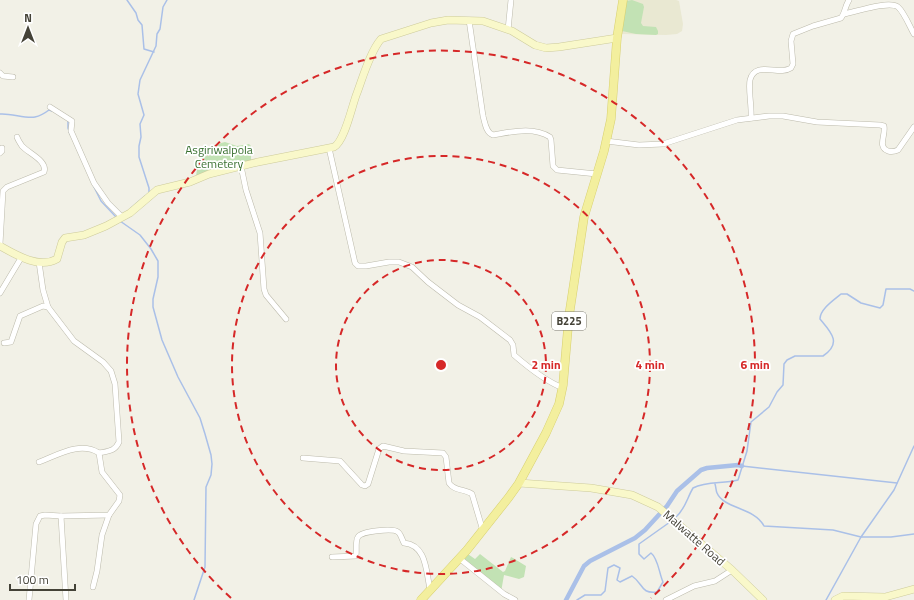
<svg xmlns="http://www.w3.org/2000/svg" width="914" height="600" viewBox="0 0 914 600" font-family="'Titillium Web',sans-serif">
<style>
.education{fill:#e9e8d2}
.green{fill:#c2e2b4}
.lines{fill:none;stroke-linecap:round;stroke-linejoin:round}
.stream{stroke:#aac0e8;stroke-width:1.5}
.canal{stroke:#aac0e8;stroke-width:4.5}
.street-casing{stroke:#bcbaab;stroke-width:6}
.secondary-casing{stroke:#cdcb9b;stroke-width:8}
.primary-casing{stroke:#d7d070;stroke-width:9}
.street{stroke:#fff;stroke-width:5}
.secondary{stroke:#f9f8ca;stroke-width:7}
.primary{stroke:#f3ef9e;stroke-width:8}
.ring{fill:none;stroke:#d62828;stroke-width:2;stroke-dasharray:7 5}
.labels{text-anchor:middle;stroke-width:3.5;stroke-linejoin:round;paint-order:stroke}
.shield{fill:#fff;stroke:#7c7b73;stroke-width:1}
.shield-label{font-size:11px;font-weight:bold;fill:#444237}
.park-label{font-size:12px;fill:#397030;stroke:#fff}
.street-label{font-size:12px;fill:#444237;stroke:#fff}
.centre{fill:#d62828;stroke:#fff;stroke-width:2}
.ring-label{font-size:12px;text-anchor:middle;font-weight:bold;fill:#d62828;stroke:#fff;stroke-width:3.5;stroke-linejoin:round;paint-order:stroke}
</style>
<rect width="100%" height="100%" fill="#f2f1e7"/>
<!-- education -->
<polygon class="education" points="624,0 676,0 679,1 683,24 682,31 677,34 666,35 621,34"/>
<!-- green -->
<g class="green">
<polygon points="632,0 643,4 644,7 641,23 643,26 656,27 658,31 658,34 656,35 636,34 622,31 626,1"/>
<path d="M225,142l12,4 12,-2 2,2v17l-55,13c4,-23 7,-28 29,-34z"/>
<polygon points="465,552 475,559 480,554 503,572 505,571 511,557 513,558 526,566 524,577 519,579 504,575 501,592 459,558"/>
</g>
<g class="lines">
<!-- stream -->
<g class="stream">
<polyline points="127,0 136,13 138,20 142,25 144,49 154,52"/>
<path d="M0,114c11,-1 26,5 35,3 5,-1 10,-4 14,-7l3,1"/>
<polyline points="68,121 68,128 70,134"/>
<polyline points="93,185 101,201 116,217"/>
<polyline points="148,194 149,193 149,188 139,157 139,146 141,137 140,124 144,115 138,94 140,80 156,46 157,34 160,29 163,7 167,0"/>
<polyline points="131,208 145,196"/>
<polyline points="120,221 140,235 151,249 158,261 158,277 153,299 153,307 162,340 178,377 200,418 205,434 211,455 212,464 211,475 206,487 205,567 194,600"/>
<polyline points="742,466 897,483"/>
<path d="M715,484c1,3 1,7 2,9 7,16 37,14 47,33l69,4 28,7h30l23,-3"/>
<path d="M675,518c10,-8 12,-20 18,-30 14,-7 30,-4 45,-8l9,-29 4,-29 18,-15 8,-15 6,-7 1,-21 3,-4 8,-4h28c20,-13 7,-25 -3,-37 0,-10 14,-19 21,-25h6l14,9 19,5 3,-3 3,-16h24l4,2"/>
<path d="M577,600l8,-5h16l4,-4 3,-23 6,-3 6,3 -3,12 3,2 12,-6c12,8 8,18 25,16l6,-10c-4,-9 -5,-24 -12,-29l-7,6 -5,-5v-10l31,-22"/>
<polyline points="826,600 861,537 894,490 914,446"/>
</g>
<!-- canal -->
<polyline class="canal" points="566,600 584,566 590,561 635,538 645,530 667,506 677,491 701,470 707,468 738,465 742,466"/>
<!-- street casing -->
<g class="street-casing">
<g id="street">
<path d="M844,14c11,-2 45,-14 54,-7 6,5 12,20 16,27"/>
<path d="M469,20l14,96c2,7 3,17 10,19 18,-3 40,-9 57,2l1,3 2,26 4,4 40,4"/>
<polyline points="508,30 511,0"/>
<polyline points="0,73 3,76 13,77"/>
<polyline points="50,107 72,121 71,131 94,183 108,203 122,217"/>
<path d="M751,118c1,-11 -3,-29 -1,-38 5,-20 29,-4 41,-12l2,-4 -2,-23 2,-7 20,-8 28,-8c4,-5 4,-12 8,-18"/>
<path d="M606,141l33,4 24,-1 74,-24 32,-4h14l34,6 63,3 4,1c2,9 -7,21 4,25 4,1 6,1 10,-1l16,-23"/>
<path d="M329,148l26,115 3,3h8l23,-4h10l13,5 16,15 30,23 22,12 30,23 3,5 1,10c15,13 31,26 49,33"/>
<polyline points="0,153 2,151 2,148"/>
<polyline points="241,166 246,190 260,233 264,289 266,295 286,319"/>
<path d="M0,244l3,-53 4,-4 37,-15c4,-11 -16,-19 -22,-26 -2,-3 -4,-6 -5,-9"/>
<polyline points="0,293 21,258"/>
<polyline points="4,343 11,342 20,316 43,306 48,307"/>
<path d="M303,458l37,3 22,24 3,1 3,-2 11,-35 4,-3 21,5 39,2 3,4 3,26c5,8 16,6 23,11l11,37"/>
<path d="M39,462c19,-7 41,-21 60,-9 10,-2 16,-2 20,-11l-4,-58 -4,-13 -8,-9 -29,-21 -26,-34 -5,-17 -4,-28"/>
<polyline points="61,516 66,600"/>
<path d="M332,557l24,-1c1,-6 -1,-15 2,-19 3,-6 35,-9 40,-5 3,2 4,8 6,11 23,2 22,29 26,46"/>
<polyline points="459,558 504,594 515,600"/>
<polyline points="93,587 97,571 102,535 109,515"/>
<polyline points="29,600 36,524 40,516 45,515 61,516 109,515 119,501 120,495 102,472 99,453"/>
<polyline points="666,600 694,586 715,581 732,570"/>
</g>
</g>
<!-- secondary casing -->
<g class="secondary-casing">
<g id="secondary">
<path d="M0,246c16,9 39,23 57,13l5,-17 3,-4 19,-3 22,-9 24,-13 27,-23 33,-8 19,-8 49,-12 76,-15c11,-6 18,-42 23,-54 6,-16 13,-41 24,-54l50,-16 17,-3 35,1 29,10 23,14 11,3 13,-1 58,-9"/>
<polyline points="519,483 591,488 632,495 658,507 732,570 763,600"/>
<polyline points="835,600 843,596 885,597 914,589"/>
</g>
</g>
<!-- primary casing -->
<g class="primary-casing">
<polyline id="primary" points="421,600 467,550 509,497 519,483 546,433 559,404 563,385 569,316 584,217 604,151 611,119 617,38 623,0"/>
</g>
<!-- street -->
<use href="#street" class="street"/>
<!-- secondary -->
<use href="#secondary" class="secondary"/>
<!-- primary -->
<use href="#primary" class="primary"/>
</g>
<!-- distance rings -->
<g class="ring">
<circle cx="441" cy="365" r="105"/>
<circle cx="441" cy="365" r="209"/>
<path d="M231 598A314 314 0 1 1 651 598"/>
</g>
<g class="labels">
<!-- shield labels -->
<rect class="shield" x="552" y="312" width="34" height="18" rx="3"/>
<g class="shield-label">
<text x="569" y="325">B225</text>
</g>
<!-- park labels -->
<g class="park-label">
<text x="219" y="154">Asgiriwalpola<tspan x="219" dy="14">Cemetery</tspan></text>
</g>
<!-- street labels -->
<g class="street-label">
<text transform="translate(694 538) rotate(41)" y="4">Malwatte Road</text>
</g>
</g>
<circle cx="441" cy="365" r="6" class="centre"/>
<g class="ring-label">
<text x="546" y="369">2 min</text>
<text x="650" y="369">4 min</text>
<text x="755" y="369">6 min</text>
</g>
<!-- north arrow -->
<g transform="translate(28 28)" stroke="#ffffff" stroke-width="3" paint-order="stroke">
<path d="M0-3L7 15L0 10L-7 15Z" fill="#444237"/>
<text y="-6" font-size="11" font-weight="bold" text-anchor="middle" fill="#444237">N</text>
</g>
<!-- scale -->
<path d="M10 584v6h65v-6" fill="none" stroke="#444237" stroke-width="2"/>
<text x="16" y="584" font-size="12" fill="#444237" stroke="#ffffff" stroke-width="3" paint-order="stroke">100 m</text>
</svg>
